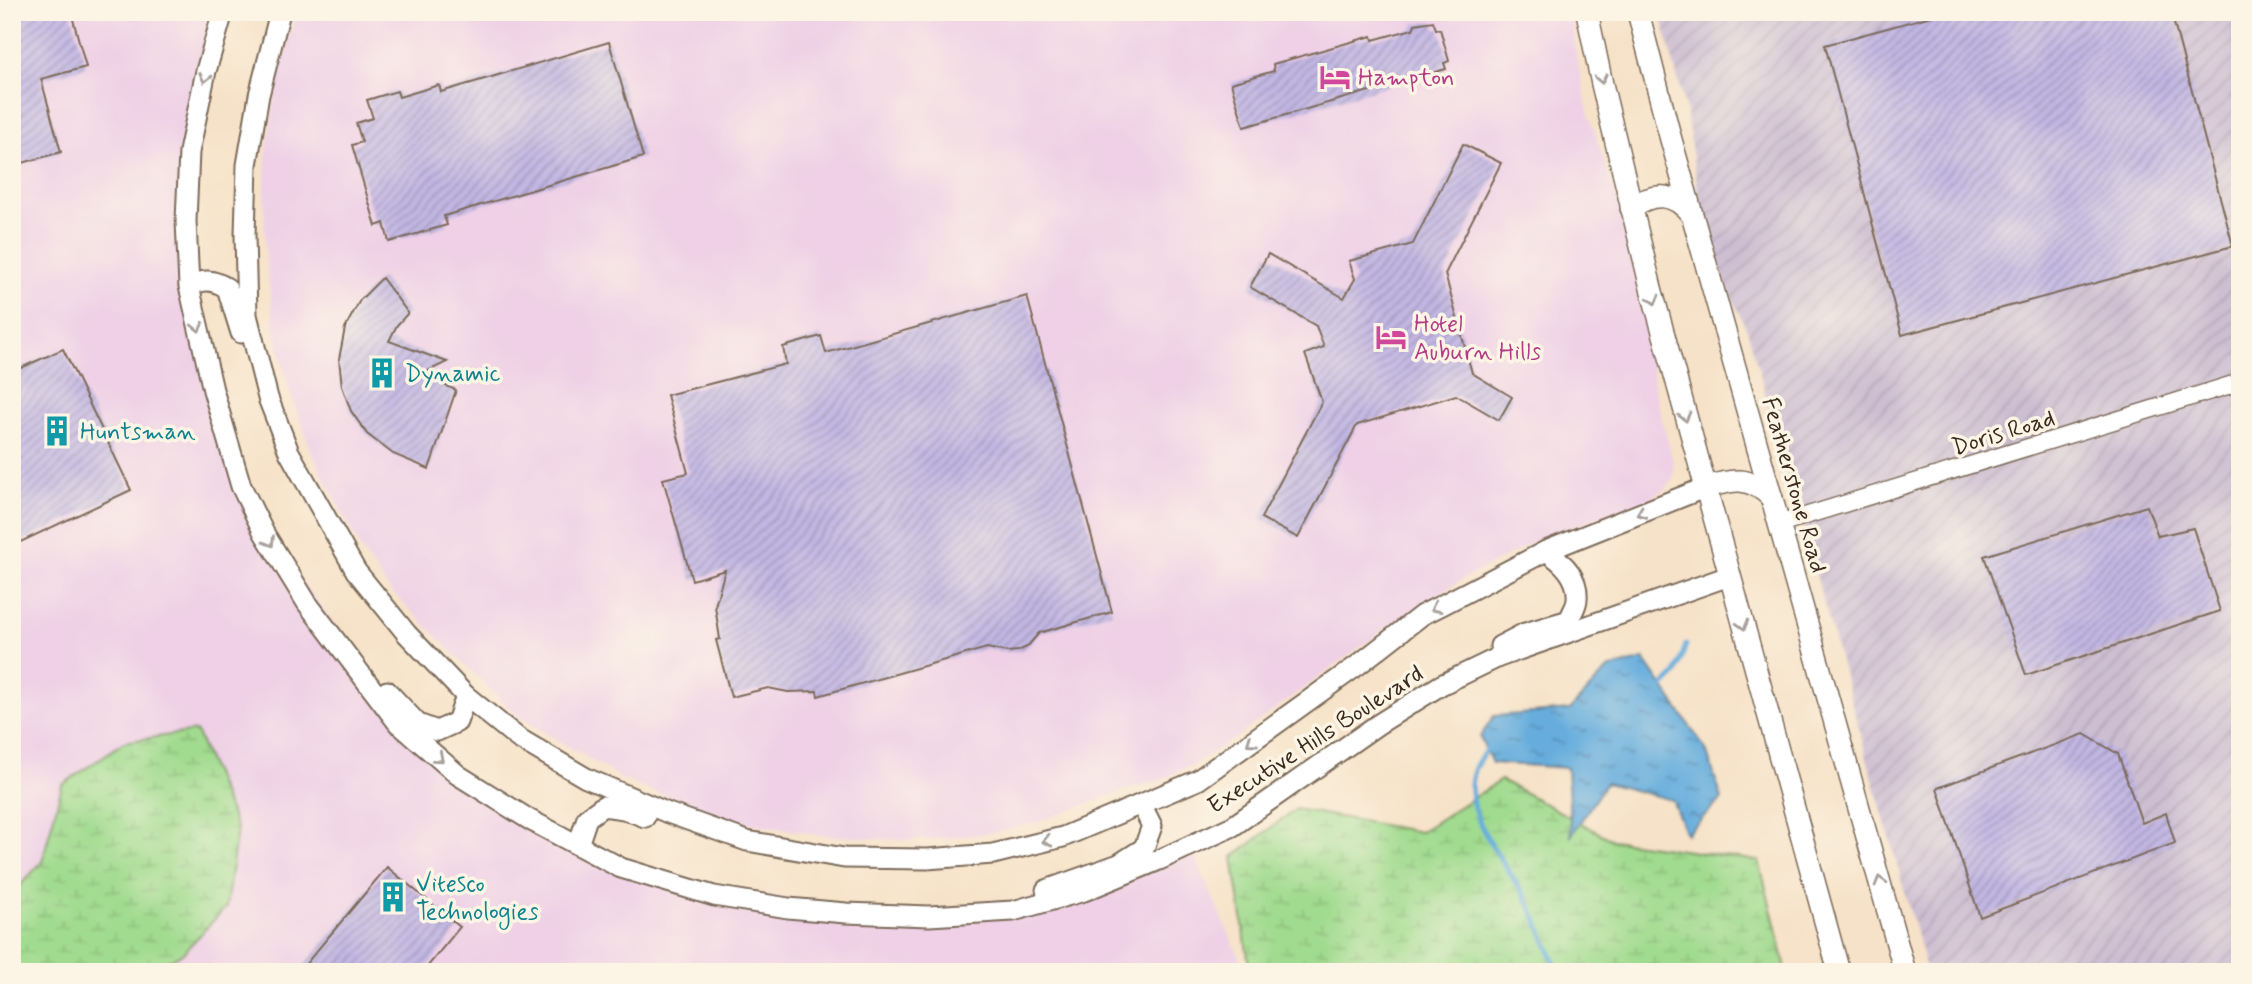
<svg xmlns="http://www.w3.org/2000/svg" width="2252" height="984" viewBox="0 0 2252 984" font-family="Mynerve,sans-serif">
<style>
.built{fill:#efd0e6}
.industrial{fill:url(#industrial-furrows)}
.wetland{fill:url(#wetland-marsh);stroke:#6e8256;stroke-width:2}
.water{fill:url(#water-ripples);stroke:#506c7e;stroke-width:2}
.lines{fill:none;stroke-linecap:round;stroke-linejoin:round}
.stream{stroke:#66addd;stroke-width:5}
.building{fill:url(#building-hatch)}
.minor-casing{stroke:#7c6a5a;stroke-width:19}
.tertiary-casing{stroke:#7c6a5a;stroke-width:23}
.secondary-casing{stroke:#7c6a5a;stroke-width:24}
.minor{stroke:#fff;stroke-width:16}
.tertiary{stroke:#fff;stroke-width:19}
.secondary{stroke:#fff;stroke-width:21}
.oneway{stroke:#a79f9a}
.labels{text-anchor:middle;stroke-width:7;stroke-linejoin:round;paint-order:stroke}
.hotel-label{font-size:24px;fill:#b23c85;stroke:#fcf5e5;text-anchor:start}
.culture-label{font-size:24px;fill:#0d838f;stroke:#fcf5e5;text-anchor:start}
.street-label{font-size:24px;fill:#3b2a1e;stroke:#fcf5e5}
</style>
<defs>
<pattern id="industrial-furrows" width="10" height="10" patternUnits="userSpaceOnUse" patternTransform="scale(1.75)"><rect width="10" height="10" fill="#cdbed2"/><path d="M-1 1l2-2M0 10L10 0M9 11l2-2" fill="none" stroke="#b1a3b4"/></pattern>
<pattern id="wetland-marsh" width="20" height="14" patternUnits="userSpaceOnUse" patternTransform="scale(1.75)"><rect width="20" height="14" fill="#a1db8f"/><path d="M1 5h8M5 5V1M11 12h8M15 12V8" fill="none" stroke="#8cbc7b"/></pattern>
<pattern id="water-ripples" width="26" height="14" patternUnits="userSpaceOnUse" patternTransform="scale(1.75)"><rect width="26" height="14" fill="#66addd"/><path d="M2 4q2-2 4 0t4 0M15 11q2-2 4 0t4 0" fill="none" stroke="#558db3"/></pattern>
<pattern id="building-hatch" width="6" height="6" patternUnits="userSpaceOnUse" patternTransform="scale(1.75)"><rect width="6" height="6" fill="#c2b7e4"/><path d="M-1 1l2-2M0 6l6-6M5 7l2-2" fill="none" stroke="#9f95b8"/></pattern>
</defs>
<rect width="100%" height="100%" fill="#fcf5e5"/>
<filter id="ink" filterUnits="userSpaceOnUse"><feTurbulence type="fractalNoise" baseFrequency=".0143" numOctaves="2"/><feDisplacementMap in="SourceGraphic" scale="14" xChannelSelector="R" yChannelSelector="G"/><feConvolveMatrix kernelMatrix="1 2 1 2 8 2 1 2 1" color-interpolation-filters="sRGB"/></filter>
<filter id="wash" filterUnits="userSpaceOnUse"><feTurbulence type="fractalNoise" baseFrequency=".00686" numOctaves="4" result="noise"/><feDisplacementMap in="SourceGraphic" scale="28" xChannelSelector="R" yChannelSelector="G"/><feGaussianBlur stdDeviation="1.57" result="paint"/><feColorMatrix in="noise" values="0 0 0 0 0 0 0 0 0 0 0 0 0 0 0 0 0 1.4 0 .05"/><feComposite in="paint" operator="in"/></filter>
<g filter="url(#wash)">
<rect width="100%" height="100%" fill="#f6e2c8"/>
<!-- built -->
<g class="built">
<polygon points="12,12 217,12 184,267 249,512 445,769 633,878 953,921 1192,850 1246,972 12,972"/>
<polygon points="298,12 1572,12 1575,50 1589,115 1624,221 1646,312 1654,387 1673,462 1674,475 1670,484 1652,498 1540,539 1463,579 1393,623 1237,737 1192,765 1157,782 1137,786 1037,822 996,832 948,838 906,840 820,835 741,822 701,811 622,779 516,715 387,587 362,551 315,460 289,390 275,331 266,262 264,207 266,156 278,77 289,37"/>
</g>
<!-- industrial -->
<polygon class="industrial" points="1660,12 2240,12 2240,972 1927,972 1748,332 1726,285 1700,203 1685,106"/>
<!-- wetland -->
<g class="wetland">
<polygon points="196,731 237,829 226,907 183,953 147,972 12,972 12,894 42,862 62,785 124,742"/>
<polygon points="1501,780 1612,840 1759,861 1787,972 1253,972 1249,965 1233,857 1296,809 1420,832"/>
</g>
<!-- water -->
<polygon class="water" points="1644,659 1706,750 1722,799 1686,834 1672,800 1606,783 1571,836 1567,768 1492,763 1480,737 1494,716 1570,710 1608,669"/>
<g class="lines">
<!-- stream -->
<g class="stream">
<polyline points="1658,692 1676,674 1686,645"/>
<path d="M1490,747c-50,46 12,109 36,151 13,23 22,50 33,74"/>
</g>
</g>
<g id="blocks">
<!-- building -->
<g class="building">
<polygon points="12,12 71,12 86,67 41,79 61,152 12,166"/>
<polygon points="1946,12 2171,12 2233,246 1902,335 1825,45"/>
<polygon points="1433,21 1436,29 1440,29 1449,61 1444,63 1446,69 1244,127 1231,83 1274,71 1273,64 1372,36 1373,40 1413,29 1415,24"/>
<polygon points="609,42 643,157 444,216 447,225 389,242 384,223 376,226 352,145 362,142 356,123 373,118 367,100 397,91 399,97 439,85 441,92"/>
<polygon points="1463,144 1501,163 1445,274 1472,373 1512,397 1499,420 1456,395 1357,425 1298,538 1261,518 1322,402 1305,354 1324,347 1316,326 1250,287 1268,254 1344,298 1355,279 1349,261 1413,244"/>
<polygon points="382,278 408,313 397,325 389,341 447,362 420,375 456,390 429,469 393,454 367,434 351,411 342,386 339,359 345,328 360,300"/>
<polygon points="1027,296 1112,612 1039,633 1027,647 1018,651 1007,652 987,648 818,696 817,691 788,692 768,688 731,697 716,640 720,639 715,606 725,570 692,580 663,479 688,473 667,395 786,364 783,347 821,336 826,353"/>
<polygon points="63,349 131,490 12,546 12,372"/>
<polygon points="2147,506 2158,536 2193,528 2220,611 2026,675 1984,556"/>
<polygon points="2084,734 2118,754 2142,823 2166,813 2175,843 1980,917 1937,788"/>
<polygon points="387,867 460,927 423,972 299,972"/>
</g>
</g>
</g>
<g filter="url(#ink)">
<use href="#blocks" fill-opacity="0" stroke="#7c6a5a" stroke-width="2"/>
<g class="lines">
<!-- minor casing -->
<g class="minor-casing">
<polyline id="minor" points="1779,524 2240,382"/>
</g>
<!-- tertiary casing -->
<g class="tertiary-casing">
<g id="tertiary">
<polyline points="223,12 206,71 189,152 186,221 189,286 213,390 241,486 264,533 307,603 398,723 458,775 530,820 621,868 714,896 788,908 846,913 929,916 1013,911 1084,891 1159,860 1233,826 1377,725 1441,685 1499,657 1729,576"/>
<polyline points="280,12 259,95 247,165 245,235 247,315 268,398 289,452 356,571 407,634 466,696 518,738 586,778 668,813 747,841 844,858 927,859 993,854 1063,837 1198,780 1358,665 1422,615 1442,605 1546,551 1704,488"/>
<path d="M189,286c16,-7 23,-7 38,2l14,45"/>
<path d="M1500,646l25,-13 44,-13c2,-6 8,-14 8,-21 2,-22 -14,-37 -31,-48"/>
<polyline points="387,691 418,724 437,731 457,722 466,696"/>
<polyline points="578,845 587,818 603,806 624,809 645,817"/>
<polyline points="1046,890 1119,864 1144,848 1152,826 1141,804"/>
</g>
</g>
<!-- secondary casing -->
<g class="secondary-casing">
<g id="secondary">
<polyline points="1587,12 1602,84 1651,288 1839,972"/>
<polyline points="1638,12 1670,136 1905,972"/>
<path d="M1631,208c22,-16 43,-16 60,6"/>
<path d="M1704,488c29,-9 45,-13 68,10"/>
</g>
</g>
<!-- minor -->
<use href="#minor" class="minor"/>
<!-- tertiary -->
<use href="#tertiary" class="tertiary"/>
<!-- secondary -->
<use href="#secondary" class="secondary"/>
</g>
<!-- one-way arrows -->
<defs><path id="oneway-chevron" d="M-2-3.5L2.5 0L-2 3.5" fill="none" stroke-width="1.6" stroke-linecap="round" stroke-linejoin="round" transform="scale(1.75)"/></defs>
<g class="oneway">
<use href="#oneway-chevron" transform="translate(205 78) rotate(103)"/>
<use href="#oneway-chevron" transform="translate(1601 79) rotate(78)"/>
<use href="#oneway-chevron" transform="translate(1654 300) rotate(75)"/>
<use href="#oneway-chevron" transform="translate(198 327) rotate(77)"/>
<use href="#oneway-chevron" transform="translate(1685 417) rotate(75)"/>
<use href="#oneway-chevron" transform="translate(1641 513) rotate(159)"/>
<use href="#oneway-chevron" transform="translate(270 542) rotate(59)"/>
<use href="#oneway-chevron" transform="translate(1435 608) rotate(151)"/>
<use href="#oneway-chevron" transform="translate(1743 625) rotate(74)"/>
<use href="#oneway-chevron" transform="translate(1251 742) rotate(145)"/>
<use href="#oneway-chevron" transform="translate(439 758) rotate(41)"/>
<use href="#oneway-chevron" transform="translate(1047 841) rotate(166)"/>
<use href="#oneway-chevron" transform="translate(1880 881) rotate(-106)"/>
</g>
</g>
<!-- icons -->
<defs>
<g id="hotel-bare" transform="scale(2.415)"><path d="M-6-4.5h1.5V1H6V5H4.5V3h-9V5H-6ZM-4 0a1.8 1.8 0 1 1 3.6 0ZM.5 0V-2.5h3Q6-2.5 6 0Z" fill="#d1479c" stroke="#fcf5e5" stroke-width="2.5" paint-order="stroke"/></g>
<g id="building-bare" transform="scale(2.415)"><path d="M-4-6H4V6H1V3H-1V6H-4ZM-2.5-4.3h1.7v1.8h-1.7ZM.8-4.3h1.7v1.8H.8ZM-2.5-1h1.7V.8h-1.7ZM.8-1h1.7V.8H.8Z" fill="#0f9aa8" stroke="#fcf5e5" stroke-width="2.5" paint-order="stroke"/></g>
</defs>
<g fill-rule="evenodd">
<use href="#hotel-bare" x="1335" y="77"/>
<use href="#hotel-bare" x="1391" y="337"/>
<use href="#building-bare" x="382" y="373"/>
<use href="#building-bare" x="57" y="431"/>
<use href="#building-bare" x="393" y="897"/>
</g>
<g class="labels">
<!-- hotel labels -->
<g class="hotel-label">
<text x="1358" y="85">Hampton</text>
<text x="1414" y="331">Hotel<tspan x="1414" dy="28">Auburn Hills</tspan></text>
</g>
<!-- culture labels -->
<g class="culture-label">
<text x="405" y="381">Dynamic</text>
<text x="80" y="439">Huntsman</text>
<text x="416" y="891">Vitesco<tspan x="416" dy="28">Technologies</tspan></text>
</g>
<!-- street labels -->
<g class="street-label">
<text transform="translate(2003 432) rotate(-17)" y="8">Doris Road</text>
<text transform="translate(1795 485) rotate(74)" y="8">Featherstone Road</text>
<text transform="translate(1315 739) rotate(-33)" y="8">Executive Hills Boulevard</text>
</g>
</g>
<!-- margin -->
<rect width="2252" height="984" fill="none" stroke="#fcf5e5" stroke-width="42"/>
</svg>
